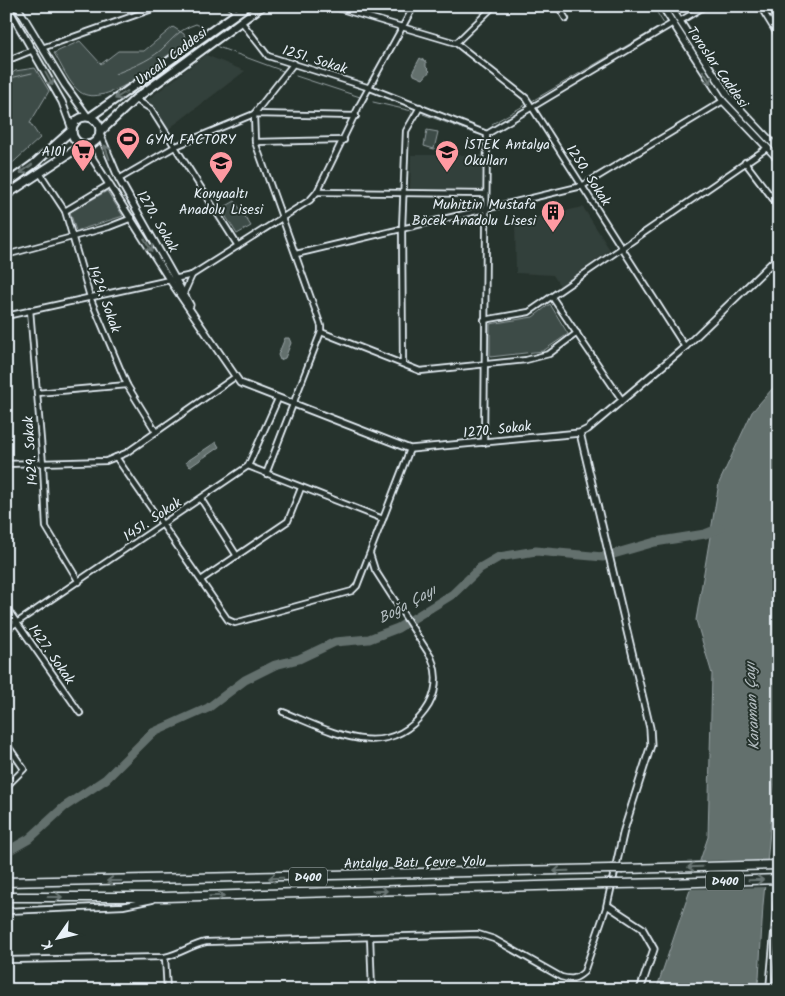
<svg xmlns="http://www.w3.org/2000/svg" width="785" height="996" viewBox="0 0 785 996" font-family="Kalam,sans-serif">
<style>
.built{fill:#333f3a}
.green{fill:#3e4b47;stroke:#939ea0}
.water{fill:#636f6d;stroke:#98a3a5}
.pier{fill:#26332d}
.lines{fill:none;stroke-linecap:round;stroke-linejoin:round}
.stream{stroke:#98a3a5;stroke-width:1}
.river{stroke:#636f6d;stroke-width:9}
.street-casing{stroke:#e8f1f8;stroke-width:8}
.secondary-casing{stroke:#e8f1f8;stroke-width:9}
.primary-casing{stroke:#e8f1f8;stroke-width:11}
.highway-casing{stroke:#e8f1f8;stroke-width:11}
.street{stroke:#26332d;stroke-width:4.5}
.secondary{stroke:#26332d;stroke-width:5.5}
.primary{stroke:#26332d;stroke-width:7}
.highway{stroke:#26332d;stroke-width:8}
.highway-bridge-casing{stroke:#e8f1f8;stroke-width:11;stroke-linecap:butt}
.highway-bridge{stroke:#26332d;stroke-width:8}
.oneway{stroke:#6a7674}
.labels{text-anchor:middle;stroke-width:4;stroke-linejoin:round;paint-order:stroke}
.shield{fill:#26332d;stroke:#aeb8bb;stroke-width:1}
.shield-label{font-size:12px;font-weight:bold;fill:#e8f1f8}
.street-label{font-size:14px;fill:#e8f1f8;stroke:#26332d}
.poi-label{font-size:14px;fill:#e8f1f8;stroke:#26332d;text-anchor:start}
.water-label{font-size:15px;font-style:italic;fill:#b3bdc0;stroke:#26332d}
</style>
<rect width="100%" height="100%" fill="#26332d"/>
<filter id="ink" filterUnits="userSpaceOnUse"><feTurbulence type="fractalNoise" baseFrequency=".02" numOctaves="2"/><feDisplacementMap in="SourceGraphic" scale="10" xChannelSelector="R" yChannelSelector="G"/><feConvolveMatrix kernelMatrix="1 2 1 2 8 2 1 2 1" color-interpolation-filters="sRGB"/></filter>
<g filter="url(#ink)">
<!-- built -->
<g class="built">
<polygon points="206,55 245,71 166,131 147,100"/>
<polygon points="411,155 484,155 483,191 410,190"/>
<polygon points="583,207 610,250 560,286 553,275 516,273 515,222"/>
</g>
<!-- green -->
<g class="green">
<polygon points="763,6 779,6 779,32"/>
<path d="M173,27l11,7 2,8c-21,16 -81,68 -106,50 -11,-8 -19,-28 -26,-39l26,-12 21,23 17,-13h26z"/>
<polygon points="35,68 49,91 30,123 40,138 6,169 6,79 15,71"/>
<polygon points="427,130 438,132 434,149 424,146"/>
<polygon points="107,191 123,216 76,231 70,212"/>
<polygon points="235,201 251,226 237,234 221,209"/>
<polygon points="550,304 568,334 543,351 490,357 490,324 533,317"/>
</g>
<!-- water -->
<g class="water">
<polygon points="420,58 426,62 426,67 430,71 423,79 414,75 413,71"/>
<polygon points="285,338 289,338 291,343 285,358 280,360 278,355"/>
<polygon points="779,381 779,737 763,905 759,978 756,990 656,990 708,837 712,674 696,620 719,483 752,412"/>
<polygon points="216,442 219,447 190,467 186,462"/>
</g>
<!-- pier -->
<polygon class="pier" points="769,860 767,887 687,889 697,861"/>
<g class="lines">
<!-- stream -->
<g class="stream">
<polyline points="218,47 283,71"/>
<path d="M115,74c17,-7 32,-12 46,-24 13,-12 17,-20 35,-26l8,4"/>
<polyline points="296,76 360,97"/>
<polyline points="6,79 32,73"/>
<polyline points="532,101 664,24 653,6"/>
<polyline points="373,102 412,111"/>
<polyline points="423,114 477,134"/>
<polyline points="492,124 525,105"/>
</g>
<!-- river -->
<polyline class="river" points="6,852 29,839 64,807 106,779 152,733 208,708 245,680 275,665 299,659 335,642 369,639 398,628 453,594 480,568 499,557 536,551 603,557 655,542 705,534 720,528"/>
<!-- street casing -->
<g class="street-casing">
<g id="street">
<polyline points="231,6 236,14"/>
<polyline points="331,6 456,43 526,98 685,347"/>
<polyline points="558,6 566,19"/>
<polyline points="760,6 779,37"/>
<polyline points="241,21 268,56 370,88 487,134"/>
<polyline points="680,21 705,6"/>
<polyline points="456,43 494,6"/>
<polyline points="42,48 161,6"/>
<polyline points="6,61 33,50"/>
<polyline points="135,99 151,109 238,246"/>
<polyline points="255,142 344,140"/>
<polyline points="745,162 779,207"/>
<polyline points="40,173 65,211 90,297 127,385 156,432"/>
<polyline points="119,179 176,146 254,114 294,63"/>
<polyline points="317,192 486,194"/>
<polyline points="65,211 110,184"/>
<polyline points="296,254 582,186 723,101"/>
<polyline points="6,255 109,227 132,218"/>
<polyline points="184,293 192,275"/>
<polyline points="552,297 622,400"/>
<polyline points="30,310 43,464 46,527 79,582"/>
<polyline points="6,316 192,275 310,200 317,192 360,104 414,6"/>
<polyline points="484,320 529,312 767,148"/>
<polyline points="321,332 420,371 526,360 549,354 577,333"/>
<polyline points="403,364 402,228 406,131 420,107"/>
<polyline points="37,393 127,385"/>
<polyline points="484,443 487,134 673,23"/>
<polyline points="116,457 228,620 235,623 352,591 357,586 410,449"/>
<polyline points="6,464 106,461 126,453 235,377"/>
<polyline points="248,466 383,519"/>
<polyline points="266,474 321,332 321,326 255,142 254,114 356,116"/>
<polyline points="201,499 237,556"/>
<polyline points="201,580 288,521 301,488"/>
<polyline points="6,607 80,713"/>
<polyline points="6,630 248,466 278,399"/>
<path d="M283,712c48,19 103,52 142,-1 12,-16 14,-36 6,-54l-56,-87 -5,-16"/>
<polyline points="6,743 24,769 6,787"/>
<polyline points="6,911 123,906 152,900"/>
<polyline points="370,937 372,990"/>
<polyline points="165,957 167,990"/>
<path d="M6,960l159,-3c15,-3 26,-12 41,-15l272,-8 16,5 67,38c11,3 15,2 23,-5l23,-67"/>
<polyline points="769,990 779,877"/>
<polyline points="777,990 779,975"/>
</g>
</g>
<!-- secondary casing -->
<g class="secondary-casing">
<g id="secondary">
<polyline points="7,6 62,102 72,129"/>
<polyline points="17,6 65,85 88,117"/>
<polyline points="662,6 723,101 779,160"/>
<polyline points="670,6 729,97 779,150"/>
<polyline points="100,134 119,179 190,305"/>
<polyline points="84,145 169,279 240,383 410,449 580,433 588,429 685,347 779,256"/>
<polyline points="580,433 650,728 651,745 624,830 607,905 642,928 654,949 640,990"/>
</g>
</g>
<!-- primary casing -->
<g class="primary-casing">
<g id="primary">
<circle cx="86" cy="131" r="14"/>
<polyline points="90,117 247,6"/>
<polyline points="100,132 135,99 262,6"/>
<polyline points="6,184 34,164 72,130"/>
<polyline points="6,195 82,145"/>
</g>
</g>
<!-- highway casing -->
<g class="highway-casing">
<g id="highway">
<polyline points="623,869 779,865"/>
<polyline points="6,882 610,869"/>
<polyline points="619,884 672,883"/>
<polyline points="6,897 165,897 605,884"/>
</g>
</g>
<!-- street -->
<use href="#street" class="street"/>
<!-- secondary -->
<use href="#secondary" class="secondary"/>
<!-- primary -->
<use href="#primary" class="primary"/>
<!-- highway -->
<use href="#highway" class="highway"/>
<!-- highway-bridge casing -->
<g class="highway-bridge-casing">
<g id="highway-bridge">
<polyline points="610,869 623,869"/>
<polyline points="672,883 779,879"/>
<polyline points="605,884 619,884"/>
</g>
</g>
<!-- highway-bridge -->
<use href="#highway-bridge" class="highway-bridge"/>
</g>
<!-- one-way arrows -->
<defs><path id="oneway-shaft" d="M-6 0H5M1.5-3L5.5 0L1.5 3" fill="none" stroke-width="1.6" stroke-linecap="round" stroke-linejoin="round" transform="scale(1.25)"/></defs>
<g class="oneway">
<use href="#oneway-shaft" transform="translate(707 77) rotate(57)"/>
<use href="#oneway-shaft" transform="translate(49 79) rotate(61)"/>
<use href="#oneway-shaft" transform="translate(121 95) rotate(148)"/>
<use href="#oneway-shaft" transform="translate(107 152) rotate(-110)"/>
<use href="#oneway-shaft" transform="translate(26 169) rotate(144)"/>
<use href="#oneway-shaft" transform="translate(148 245) rotate(59)"/>
<use href="#oneway-shaft" transform="translate(695 867) rotate(178)"/>
<use href="#oneway-shaft" transform="translate(561 871) rotate(178)"/>
<use href="#oneway-shaft" transform="translate(276 878) rotate(178)"/>
<use href="#oneway-shaft" transform="translate(756 880) rotate(-2)"/>
<use href="#oneway-shaft" transform="translate(114 881) rotate(180)"/>
<use href="#oneway-shaft" transform="translate(380 891) rotate(-2)"/>
<use href="#oneway-shaft" transform="translate(217 896) rotate(-2)"/>
<use href="#oneway-shaft" transform="translate(55 897)"/>
</g>
</g>
<!-- icons -->
<defs>
<g id="stadium-pin" transform="scale(1.25)"><path d="M0 17L-7.5 6A9.5 9.5 0 1 1 7.5 6Z" fill="#ff9aa2" stroke="#26332d"/><path d="M0-5a6.5 5 0 1 0 0 10a6.5 5 0 1 0 0-10ZM-3.5-1.8h7v3.6h-7Z" fill="#111"/></g>
<g id="supermarket-pin" transform="scale(1.25)"><path d="M0 17L-7.5 6A9.5 9.5 0 1 1 7.5 6Z" fill="#ff9aa2" stroke="#26332d"/><path d="M-6-5.5h2.5l.6 2H6L4.5 2H-2.5L-4.4-4H-6ZM-1.5 3.2a1.3 1.3 0 1 0 .1 0ZM3 3.2a1.3 1.3 0 1 0 .1 0Z" fill="#111"/></g>
<g id="school-pin" transform="scale(1.25)"><path d="M0 17L-7.5 6A9.5 9.5 0 1 1 7.5 6Z" fill="#ff9aa2" stroke="#26332d"/><path d="M0-5L7-2L0 1L-7-2ZM-4 1L0 2.5L4 1V4Q0 6-4 4Z" fill="#111"/></g>
<g id="building-pin" transform="scale(1.25)"><path d="M0 17L-7.5 6A9.5 9.5 0 1 1 7.5 6Z" fill="#ff9aa2" stroke="#26332d"/><path d="M-4-6H4V6H1V3H-1V6H-4ZM-2.5-4.3h1.7v1.8h-1.7ZM.8-4.3h1.7v1.8H.8ZM-2.5-1h1.7V.8h-1.7ZM.8-1h1.7V.8H.8Z" fill="#111"/></g>
</defs>
<g fill-rule="evenodd">
<use href="#stadium-pin" x="128" y="139"/>
<use href="#supermarket-pin" x="83" y="151"/>
<use href="#school-pin" x="447" y="152"/>
<use href="#school-pin" x="221" y="163"/>
<use href="#building-pin" x="553" y="212"/>
</g>
<g class="labels">
<!-- shield labels -->
<g class="shield">
<rect x="289" y="867.5" width="38" height="19" rx="4"/>
<rect x="706" y="871.5" width="38" height="19" rx="4"/>
</g>
<g class="shield-label">
<text x="308" y="881">D400</text>
<text x="725" y="885">D400</text>
</g>
<!-- street labels -->
<g class="street-label">
<text transform="translate(171 56) rotate(-37)" y="5">Uncalı Caddesi</text>
<text transform="translate(315 59) rotate(17)" y="5">1251. Sokak</text>
<text transform="translate(718 67) rotate(55)" y="5">Toroslar Caddesi</text>
<text transform="translate(589 175) rotate(57)" y="5">1250. Sokak</text>
<text transform="translate(158 221) rotate(60)" y="5">1270. Sokak</text>
<text transform="translate(105 299) rotate(70)" y="5">1424. Sokak</text>
<text transform="translate(497 429) rotate(-6)" y="5">1270. Sokak</text>
<text transform="translate(30 451) rotate(-94)" y="5">1429. Sokak</text>
<text transform="translate(152 519) rotate(-34)" y="5">1451. Sokak</text>
<text transform="translate(52 654) rotate(55)" y="5">1427. Sokak</text>
<text transform="translate(415 862) rotate(-1)" y="5">Antalya Batı Çevre Yolu</text>
</g>
<!-- poi labels -->
<g class="poi-label">
<text x="146" y="144">GYM FACTORY</text>
<text x="464" y="149">İSTEK Antalya<tspan x="464" dy="16">Okulları</tspan></text>
<text x="66" y="156" text-anchor="end">A101</text>
<text x="221" y="198" text-anchor="middle">Konyaaltı<tspan x="221" dy="16">Anadolu Lisesi</tspan></text>
<text x="536" y="209" text-anchor="end">Muhittin Mustafa<tspan x="536" dy="16">Böcek Anadolu Lisesi</tspan></text>
</g>
<!-- water labels -->
<g class="water-label">
<text transform="translate(407 604) rotate(-29)" y="5">Boğa Çayı</text>
<text transform="translate(752 706) rotate(-93)" y="5">Karaman Çayı</text>
</g>
</g>
<!-- margin -->
<rect width="785" height="996" fill="none" stroke="#26332d" stroke-width="25"/>
<rect x="12" y="12" width="760" height="971" fill="none" stroke="#e8f1f8" stroke-width="2" filter="url(#ink)"/>
<!-- north arrow -->
<g transform="translate(58 938) rotate(236)" stroke="#26332d" stroke-width="4" paint-order="stroke">
<path d="M0-4L9 19L0 12L-9 19Z" fill="#e8f1f8"/>
<text y="-8" font-size="14" font-weight="bold" text-anchor="middle" fill="#e8f1f8">K</text>
</g>
</svg>
